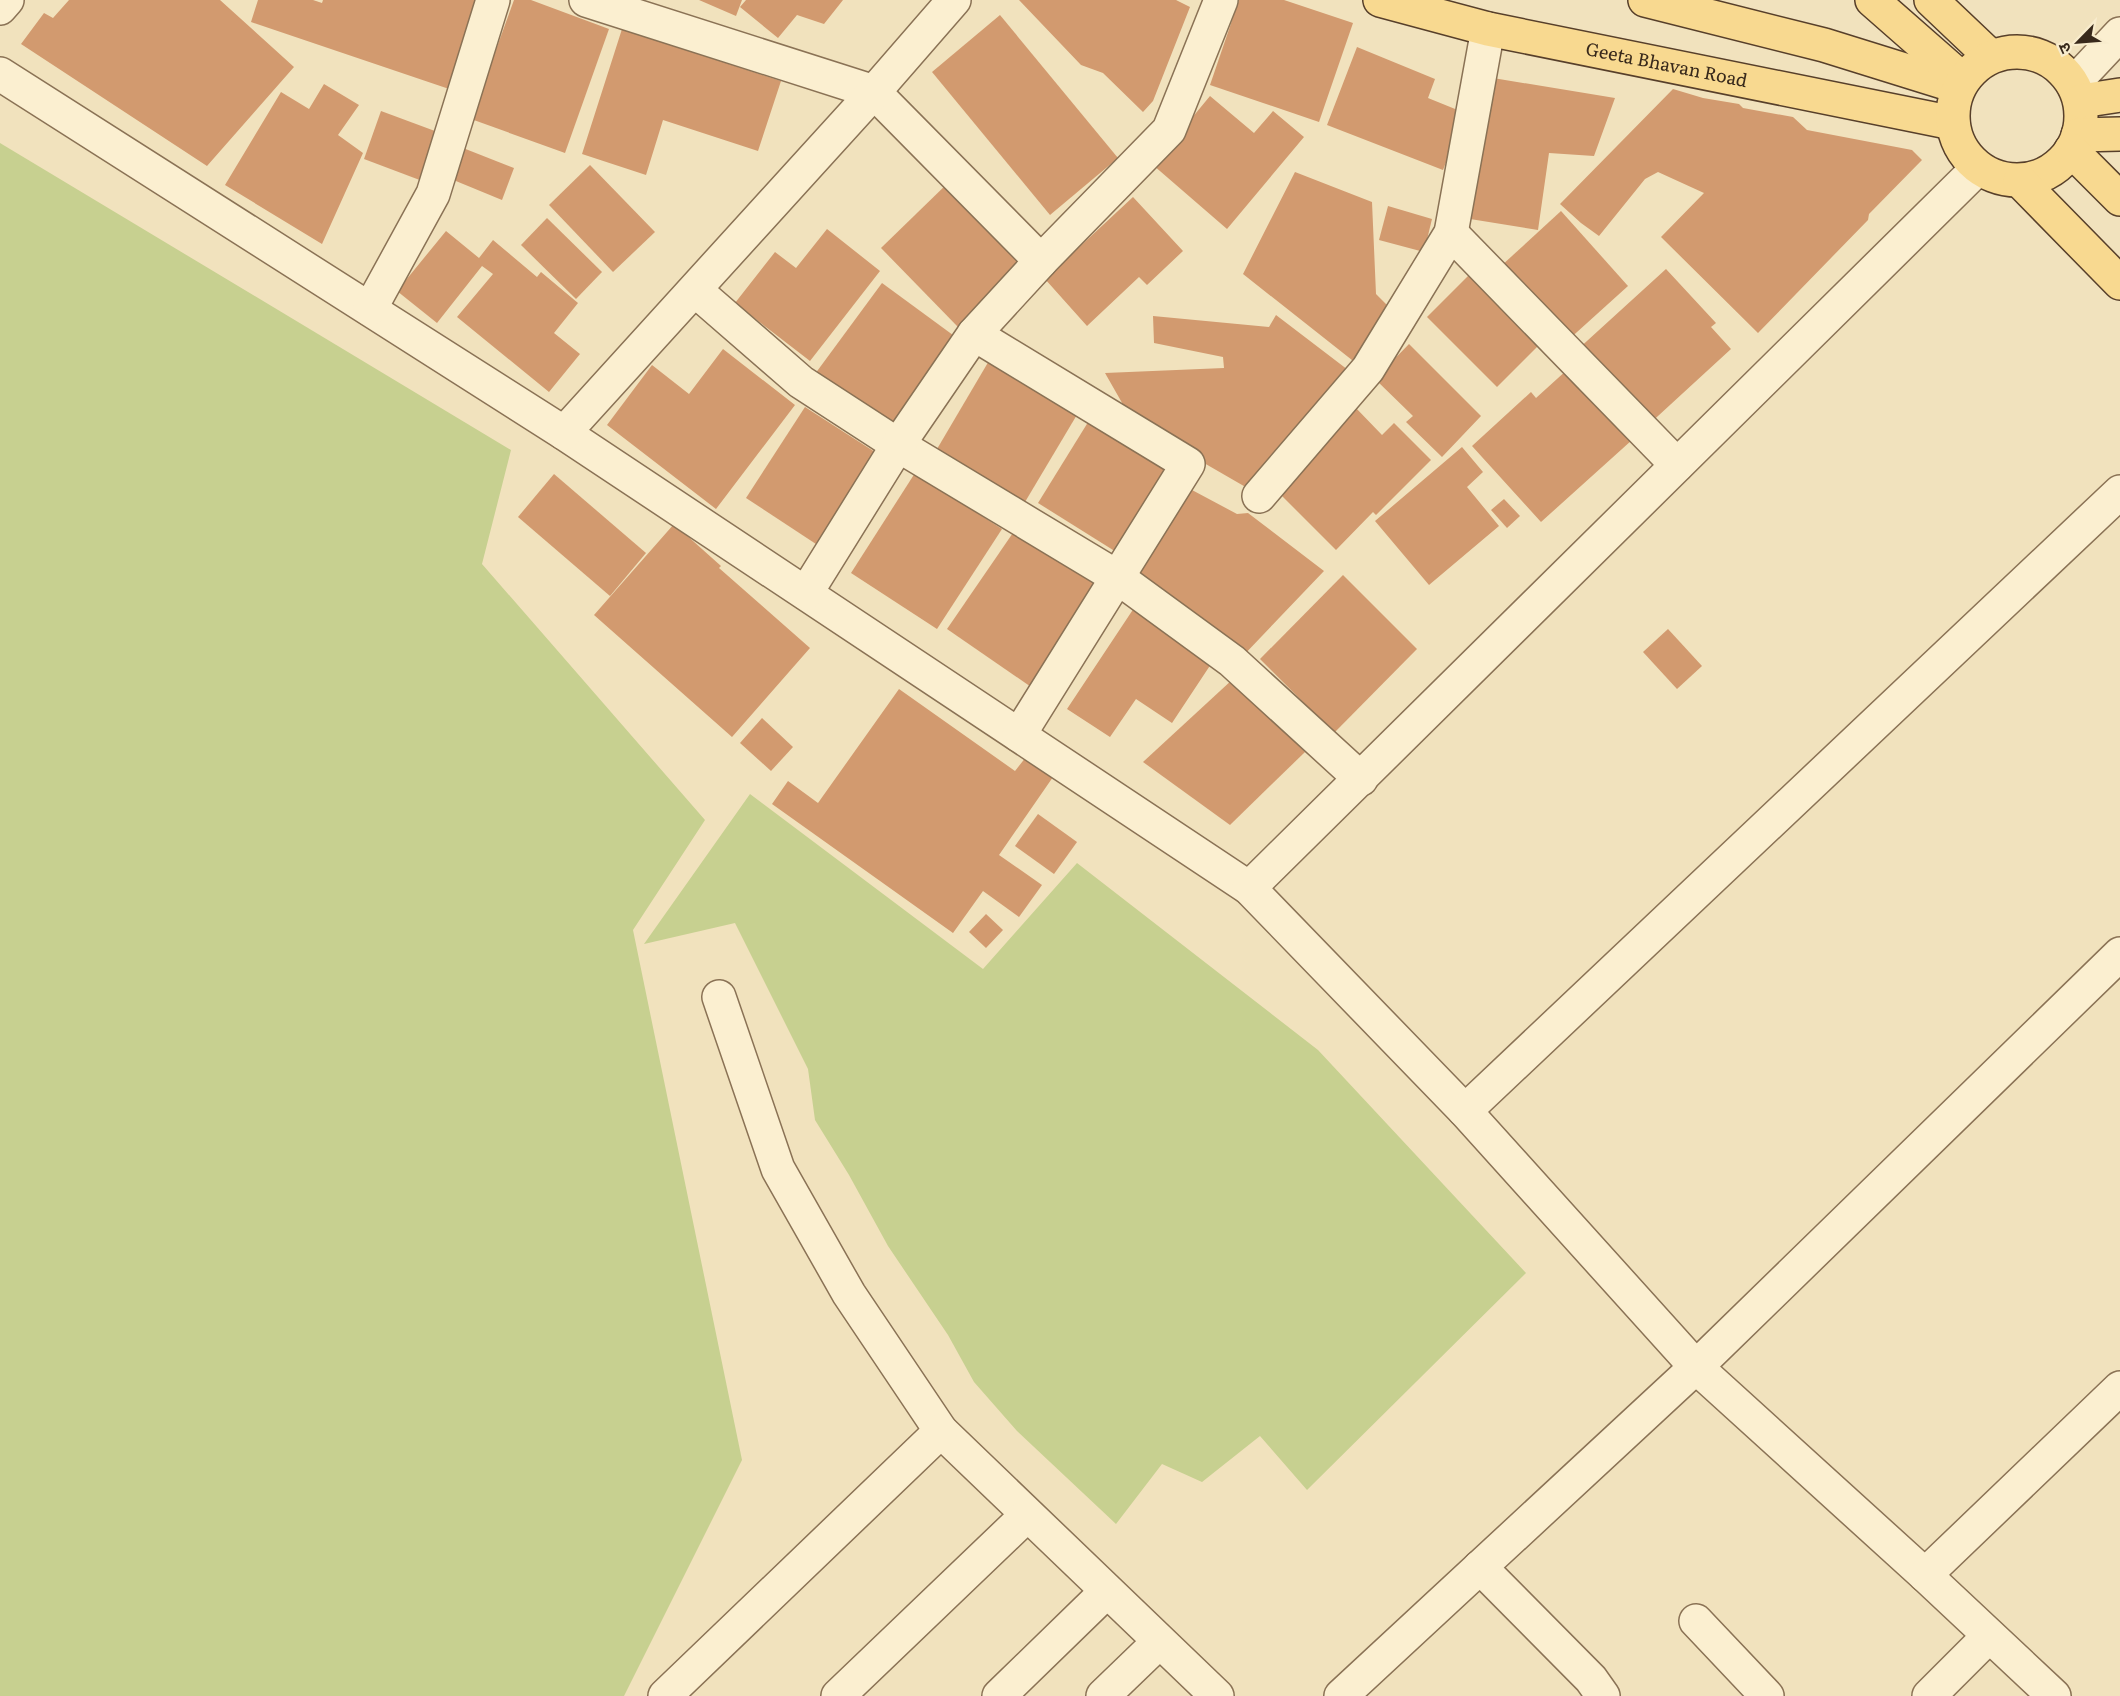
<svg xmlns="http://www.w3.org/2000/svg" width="2120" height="1696" viewBox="0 0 2120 1696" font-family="Literata,'Noto Sans Devanagari',serif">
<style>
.green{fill:#c7d090}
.building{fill:#d29a6f}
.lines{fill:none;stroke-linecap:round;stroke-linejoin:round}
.minor-casing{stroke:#8a7255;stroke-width:36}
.major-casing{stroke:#573f2a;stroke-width:36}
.minor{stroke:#fbefd0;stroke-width:33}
.major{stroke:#f8d990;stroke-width:33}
.labels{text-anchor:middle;stroke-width:5;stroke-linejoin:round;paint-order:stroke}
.street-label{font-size:18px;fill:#38291b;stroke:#f8eccd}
</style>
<rect width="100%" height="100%" fill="#f1e2bd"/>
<!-- green -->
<g class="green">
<polygon points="0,143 511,450 482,564 705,820 633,930 742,1460 624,1696 0,1696"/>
<polygon points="750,794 983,969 1077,863 1318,1050 1526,1273 1307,1490 1260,1436 1202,1482 1162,1464 1116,1524 1017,1431 974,1382 948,1335 888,1246 849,1175 815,1120 808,1069 735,923 644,944"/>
</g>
<!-- building -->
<g class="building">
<polygon points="69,0 220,0 294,67 207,166 21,44 44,13 53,18"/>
<polygon points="258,0 313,0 322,3 323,0 488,0 458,92 251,22"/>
<polygon points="514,0 531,0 609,29 565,153 471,119"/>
<polygon points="699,0 742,0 736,16"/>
<polygon points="746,0 843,0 824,24 797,15 778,38 740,7"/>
<polygon points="1019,0 1176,0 1190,7 1153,101 1143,112 1103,73 1081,65"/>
<polygon points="1239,0 1284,0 1353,23 1319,122 1210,85"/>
<polygon points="1000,15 1118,158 1050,215 932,72"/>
<polygon points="622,29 781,81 758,151 663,120 646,175 582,154"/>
<polygon points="1357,47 1435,79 1428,98 1465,113 1443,170 1327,125"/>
<polygon points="1487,77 1615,98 1594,156 1549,153 1538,230 1464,218"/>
<polygon points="324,84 359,105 338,135 363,153 322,244 225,185 281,92 309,109"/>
<polygon points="1673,89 1703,98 1739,104 1743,108 1793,117 1807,130 1912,150 1922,160 1869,214 1868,220 1758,333 1661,237 1704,193 1658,172 1645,179 1599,236 1581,223 1560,204"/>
<polygon points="1210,96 1254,133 1273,111 1304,137 1227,229 1153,165"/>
<polygon points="381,111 443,134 425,182 364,159"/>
<polygon points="463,148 514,168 502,200 451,179"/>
<polygon points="590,165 655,232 613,272 549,205"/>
<polygon points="1295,172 1372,202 1376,294 1391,309 1357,364 1243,274"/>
<polygon points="951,180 1028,259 958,327 881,248"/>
<polygon points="1133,197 1183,251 1147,285 1139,277 1087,326 1045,279"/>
<polygon points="1388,206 1432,219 1424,252 1379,240"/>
<polygon points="1561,211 1628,286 1566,342 1500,267"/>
<polygon points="547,218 602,272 576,299 521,245"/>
<polygon points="827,229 880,271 810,361 735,303 775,252 796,268"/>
<polygon points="446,231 479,258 493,240 537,277 541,272 578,303 554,333 580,354 549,392 457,317 493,274 482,266 437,323 397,291"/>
<polygon points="1666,269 1716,323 1711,327 1731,349 1646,427 1576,351"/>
<polygon points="1473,271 1543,341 1497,387 1427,317"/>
<polygon points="882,283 957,338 889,430 815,374"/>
<polygon points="1276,315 1352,373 1249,489 1133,422 1105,373 1224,368 1223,357 1154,343 1153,316 1269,327"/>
<polygon points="1409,344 1481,416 1442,457 1406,422 1413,416 1375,379"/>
<polygon points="723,349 795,405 716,509 607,425 652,365 689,394"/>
<polygon points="993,354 1081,408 1025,502 937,449"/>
<polygon points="1568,369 1632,440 1541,522 1472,446 1531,392 1536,398"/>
<polygon points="1354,406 1382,435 1394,423 1431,460 1376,515 1373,512 1336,550 1273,487"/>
<polygon points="805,407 878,454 819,546 746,498"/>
<polygon points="1090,419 1173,472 1121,555 1038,503"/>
<polygon points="1462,447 1483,472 1467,487 1499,526 1429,585 1375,521"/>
<polygon points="915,473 1002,529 937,629 851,573"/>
<polygon points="554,474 646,553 610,596 518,517"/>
<polygon points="1192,490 1237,514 1248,513 1324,571 1241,658 1135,579"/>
<polygon points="1504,499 1520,516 1507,528 1491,510"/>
<polygon points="674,524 721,566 719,568 810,648 732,737 594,615"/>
<polygon points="1017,527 1104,587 1034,689 947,629"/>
<polygon points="1343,575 1417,649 1334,733 1260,659"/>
<polygon points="1136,605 1215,658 1172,723 1136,699 1110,737 1067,709"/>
<polygon points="1668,629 1702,666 1677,689 1643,652"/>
<polygon points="1233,679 1305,752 1230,825 1143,762"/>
<polygon points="899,689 1015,771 1026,757 1053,777 999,855 1042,885 1019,917 983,891 953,933 772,804 788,781 818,803"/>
<polygon points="762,718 793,747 771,771 740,743"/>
<polygon points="1038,814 1077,842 1054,874 1015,846"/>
<polygon points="986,914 1003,930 986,948 969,932"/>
</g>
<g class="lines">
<!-- minor casing -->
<g class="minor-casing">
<g id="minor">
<polyline points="586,0 874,92 1041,261"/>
<polyline points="0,8 7,0"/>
<polyline points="0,74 564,433 1249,888 1465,1111 1696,1367 1925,1575 2054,1696"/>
<polyline points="2073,84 2120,34"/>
<polyline points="1451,233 1677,465"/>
<polyline points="695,290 801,382 898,445 1117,577 1232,661 1361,779"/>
<polyline points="370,309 433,194 493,0"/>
<polyline points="974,334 1188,464 1019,735"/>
<polyline points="564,433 874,92 954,0"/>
<polyline points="1259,496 1368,369 1451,233 1488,29"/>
<polyline points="806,593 898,445 974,334 1041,261 1169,130 1221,0"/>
<polyline points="1249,888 1978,168"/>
<polyline points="719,997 778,1169 849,1294 941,1431 1217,1696"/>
<polyline points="1465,1111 2120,492"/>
<polyline points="1480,1567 1591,1679 1603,1696"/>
<polyline points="1925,1575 2120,1388"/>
<polyline points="1696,1621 1767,1696"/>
<polyline points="665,1696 941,1431"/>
<polyline points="838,1696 1027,1515"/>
<polyline points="999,1696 1106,1592"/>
<polyline points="1103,1696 1159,1642"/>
<polyline points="1341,1696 1696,1367 2120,954"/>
<polyline points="1929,1696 1989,1636"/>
</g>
</g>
<!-- major casing -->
<g class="major-casing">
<g id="major">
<path id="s1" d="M1380,0l108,29 465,94"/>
<polyline points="1645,0 1824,45 1959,87"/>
<polyline points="1872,0 1962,79"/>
<polyline points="1931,0 1990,56"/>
<circle cx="2017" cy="116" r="64"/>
<polyline points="2081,101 2120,95"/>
<polyline points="2078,135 2120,134"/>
<polyline points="2071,150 2120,199"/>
<polyline points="2020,181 2120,283"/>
</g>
</g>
<!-- minor -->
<use href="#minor" class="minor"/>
<!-- major -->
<use href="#major" class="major"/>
</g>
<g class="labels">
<!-- street labels -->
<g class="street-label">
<text dy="6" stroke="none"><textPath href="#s1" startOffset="294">Geeta Bhavan Road</textPath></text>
</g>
</g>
<!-- north arrow -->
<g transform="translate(2078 42) rotate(245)" stroke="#f8eccd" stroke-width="4.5" paint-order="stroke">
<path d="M0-4.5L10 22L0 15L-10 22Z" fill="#38291b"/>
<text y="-9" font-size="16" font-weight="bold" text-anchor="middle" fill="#38291b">उ</text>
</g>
</svg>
